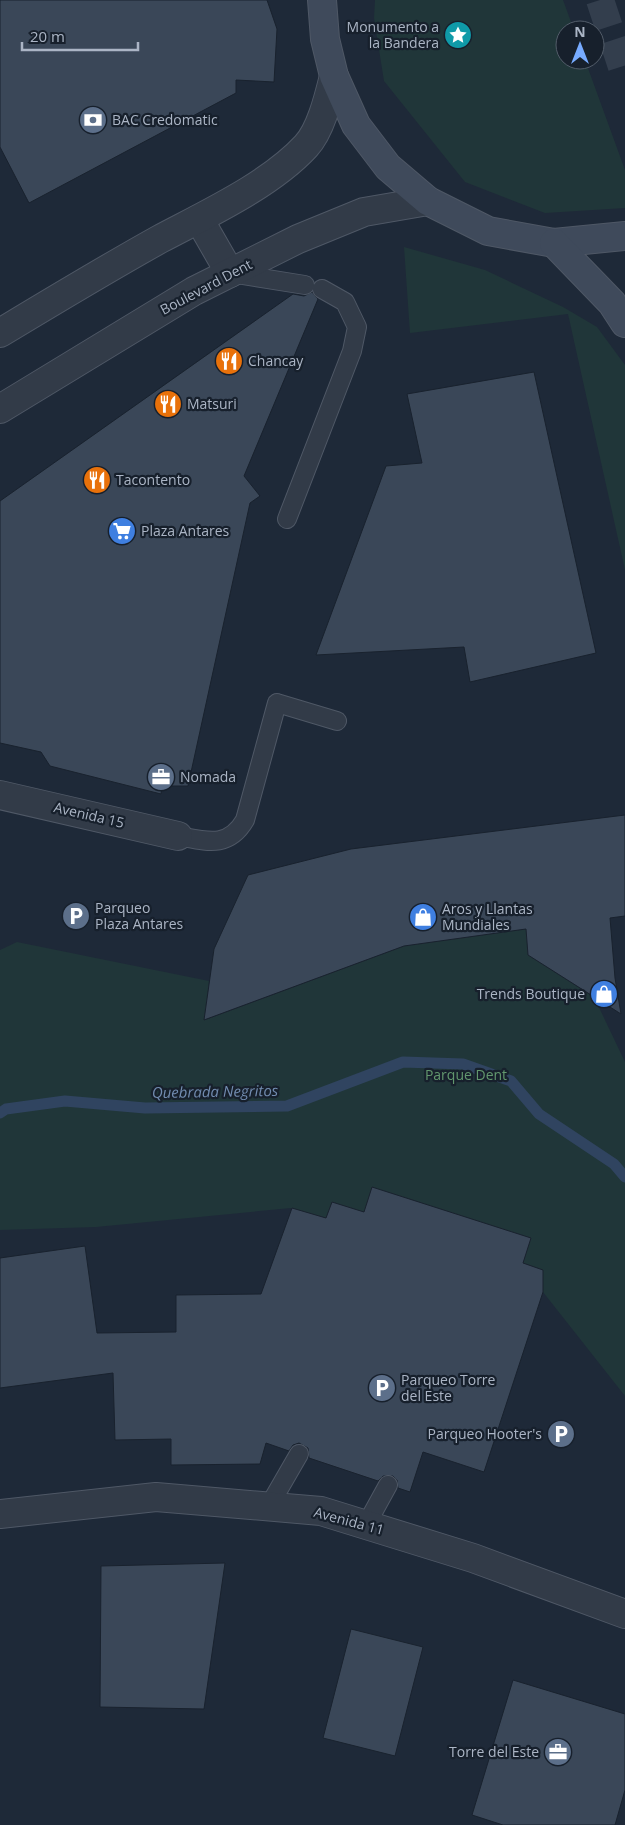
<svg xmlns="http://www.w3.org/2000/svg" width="625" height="1825" viewBox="0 0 625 1825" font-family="'Open Sans',sans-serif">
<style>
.green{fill:#203639}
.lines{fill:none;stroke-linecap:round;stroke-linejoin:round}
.stream{stroke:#304460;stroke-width:11}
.building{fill:#3a4758;stroke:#19222e}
.trunk-tunnel{stroke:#333e4d;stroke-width:28;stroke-dasharray:28 14;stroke-linecap:butt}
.service-casing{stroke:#4f5866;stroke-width:20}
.minor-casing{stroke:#4f5866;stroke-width:30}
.tertiary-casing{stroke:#4f5866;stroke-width:30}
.secondary-casing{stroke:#4f5866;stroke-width:30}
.service{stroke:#323b48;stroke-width:18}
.minor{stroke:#323b48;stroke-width:28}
.tertiary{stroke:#323b48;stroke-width:28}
.secondary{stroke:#3f4a5b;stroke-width:28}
.labels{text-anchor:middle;stroke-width:4.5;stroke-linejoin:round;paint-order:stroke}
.poi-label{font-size:14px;fill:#abb5c5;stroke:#17202c;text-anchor:start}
.street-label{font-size:14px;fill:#abb5c5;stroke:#17202c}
.park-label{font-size:14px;fill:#62976e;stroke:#17202c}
.water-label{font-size:15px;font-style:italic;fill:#728cb0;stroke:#17202c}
</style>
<rect width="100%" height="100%" fill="#1e2938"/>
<!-- green -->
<g class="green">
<polygon points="375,0 563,0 574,30 565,30 565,60 585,60 625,170 625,208 545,213 465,182 384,81 374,18"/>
<polygon points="404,247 485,270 563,307 597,327 625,365 625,570 568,314 410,333"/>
<polygon points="526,929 528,955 594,997 625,1062 625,1396 543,1292 543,1270 523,1263 531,1238 372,1188 364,1212 332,1202 326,1218 291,1208 96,1227 0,1230 0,950 17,942 209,981 205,1020 404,946"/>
</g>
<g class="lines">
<!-- stream -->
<polyline class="stream" points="0,1113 6,1109 65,1101 145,1108 287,1106 403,1062 463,1064 511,1081 539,1114 614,1164 625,1177"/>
</g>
<!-- building -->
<g class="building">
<polygon points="0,0 267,0 277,29 274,82 236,80 236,93 29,203 0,147"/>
<polygon points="312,292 318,299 244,476 260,496 250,503 188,786 162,786 161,794 50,766 41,752 0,743 0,501 293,294 304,296"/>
<polygon points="534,372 596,653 470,682 464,647 316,655 386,466 422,463 407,394"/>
<polygon points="625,815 625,916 610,918 615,978 621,1014 528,955 526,929 404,946 204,1020 214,949 248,875 351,849"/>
<polygon points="372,1187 531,1238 523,1263 543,1270 543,1292 484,1472 423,1452 410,1492 398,1488 397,1480 393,1476 383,1476 378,1481 309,1458 308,1448 299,1443 293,1445 289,1451 266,1443 260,1464 171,1465 171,1439 115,1440 113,1373 0,1388 0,1258 85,1246 97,1333 176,1332 176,1295 261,1294 292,1208 326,1218 332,1202 364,1212"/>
<polygon points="225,1563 204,1709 100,1707 101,1566"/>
<polygon points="351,1629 423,1647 395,1756 323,1738"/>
<polygon points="513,1680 625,1714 625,1790 615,1825 503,1825 472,1815"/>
</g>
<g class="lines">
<!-- trunk-tunnel -->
<polyline class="trunk-tunnel" points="600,0 625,76"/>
<!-- service casing -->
<g class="service-casing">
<g id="service">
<polyline points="230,273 305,285"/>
<polyline points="287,519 352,351 357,327 345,302 322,289"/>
<path d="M178,836c28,5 50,13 67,-16l32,-117 60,18"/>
<polyline points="269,1506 299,1454"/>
<polyline points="366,1525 388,1485"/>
</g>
</g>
<!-- minor casing -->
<g class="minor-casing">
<polyline id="minor" points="0,795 178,836"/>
</g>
<!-- tertiary casing -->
<g class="tertiary-casing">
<g id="tertiary">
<polyline points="199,219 230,273"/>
<path d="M0,333c53,-32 106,-64 160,-94 47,-25 110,-54 146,-93 15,-16 23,-50 28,-70"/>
<polyline points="0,409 194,291 298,239 364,212 428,201"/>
<polyline points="0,1514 156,1497 321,1511 473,1558 625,1614"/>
</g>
</g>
<!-- secondary casing -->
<g class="secondary-casing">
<g id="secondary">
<polyline points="322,0 325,39 334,76 356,125 388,167 428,201 488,231 554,243 625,236"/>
<polyline points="554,243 612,303 625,323"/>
</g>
</g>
<!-- service -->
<use href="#service" class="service"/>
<!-- minor -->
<use href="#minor" class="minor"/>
<!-- tertiary -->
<use href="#tertiary" class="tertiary"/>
<!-- secondary -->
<use href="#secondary" class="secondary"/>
</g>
<!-- icons -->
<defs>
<g id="sight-disc" transform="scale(1.4375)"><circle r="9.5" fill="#0f9aa8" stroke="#17202c"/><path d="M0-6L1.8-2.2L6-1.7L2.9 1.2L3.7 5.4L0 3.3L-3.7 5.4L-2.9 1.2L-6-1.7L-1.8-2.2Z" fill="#fff"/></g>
<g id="bank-disc" transform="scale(1.4375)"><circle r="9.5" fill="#5c6f8a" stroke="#17202c"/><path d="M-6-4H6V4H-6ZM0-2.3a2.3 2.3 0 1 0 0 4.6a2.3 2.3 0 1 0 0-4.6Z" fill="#fff"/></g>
<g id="restaurant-disc" transform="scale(1.4375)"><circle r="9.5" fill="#e8710a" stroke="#17202c"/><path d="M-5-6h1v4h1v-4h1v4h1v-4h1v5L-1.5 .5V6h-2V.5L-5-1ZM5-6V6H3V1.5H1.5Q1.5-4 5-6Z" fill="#fff"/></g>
<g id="supermarket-disc" transform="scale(1.4375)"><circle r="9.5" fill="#3f7fe0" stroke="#17202c"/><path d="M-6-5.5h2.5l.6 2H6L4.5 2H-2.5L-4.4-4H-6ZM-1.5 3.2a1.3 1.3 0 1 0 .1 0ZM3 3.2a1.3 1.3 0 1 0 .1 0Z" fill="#fff"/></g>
<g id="office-disc" transform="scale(1.4375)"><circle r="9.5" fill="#5c6f8a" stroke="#17202c"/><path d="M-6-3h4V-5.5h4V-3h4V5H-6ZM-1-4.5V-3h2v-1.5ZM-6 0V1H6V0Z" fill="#fff"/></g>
<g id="parking-disc" transform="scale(1.4375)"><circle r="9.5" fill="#5c6f8a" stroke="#17202c"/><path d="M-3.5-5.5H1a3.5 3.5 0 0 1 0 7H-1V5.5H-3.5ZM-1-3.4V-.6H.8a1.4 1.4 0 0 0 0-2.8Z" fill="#fff"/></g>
<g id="shop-disc" transform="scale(1.4375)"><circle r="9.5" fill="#3f7fe0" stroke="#17202c"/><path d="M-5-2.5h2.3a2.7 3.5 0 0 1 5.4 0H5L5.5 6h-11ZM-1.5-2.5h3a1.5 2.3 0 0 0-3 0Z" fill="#fff"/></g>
</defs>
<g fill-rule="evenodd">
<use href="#sight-disc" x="458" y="35"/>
<use href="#bank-disc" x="93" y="120"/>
<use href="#restaurant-disc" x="229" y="361"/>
<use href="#restaurant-disc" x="168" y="404"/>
<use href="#restaurant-disc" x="97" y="480"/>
<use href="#supermarket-disc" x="122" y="531"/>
<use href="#office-disc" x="161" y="777"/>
<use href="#parking-disc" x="76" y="916"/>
<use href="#shop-disc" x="423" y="917"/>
<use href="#shop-disc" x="604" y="994"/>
<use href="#parking-disc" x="382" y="1388"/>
<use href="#parking-disc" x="561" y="1434"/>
<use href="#office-disc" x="558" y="1752"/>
</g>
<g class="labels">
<!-- poi labels -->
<g class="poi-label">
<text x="439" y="32" text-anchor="end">Monumento a<tspan x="439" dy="16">la Bandera</tspan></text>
<text x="112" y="125">BAC Credomatic</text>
<text x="248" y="366">Chancay</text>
<text x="187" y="409">Matsuri</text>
<text x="116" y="485">Tacontento</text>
<text x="141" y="536">Plaza Antares</text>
<text x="180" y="782">Nomada</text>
<text x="95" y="913">Parqueo<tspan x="95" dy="16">Plaza Antares</tspan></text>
<text x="442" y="914">Aros y Llantas<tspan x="442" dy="16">Mundiales</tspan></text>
<text x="585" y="999" text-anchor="end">Trends Boutique</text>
<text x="401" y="1385">Parqueo Torre<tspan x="401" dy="16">del Este</tspan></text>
<text x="542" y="1439" text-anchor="end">Parqueo Hooter's</text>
<text x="539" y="1757" text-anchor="end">Torre del Este</text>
</g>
<!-- street labels -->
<g class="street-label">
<text transform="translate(206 287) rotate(-28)" y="5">Boulevard Dent</text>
<text transform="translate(89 815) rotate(13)" y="5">Avenida 15</text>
<text transform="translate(349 1521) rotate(15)" y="5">Avenida 11</text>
</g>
<!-- park labels -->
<g class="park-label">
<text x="466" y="1080">Parque Dent</text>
</g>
<!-- water labels -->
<g class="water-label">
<text transform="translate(215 1092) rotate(-1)" y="5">Quebrada Negritos</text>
</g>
</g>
<!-- north arrow -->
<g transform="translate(580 45)"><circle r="24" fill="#17202c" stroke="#525c69"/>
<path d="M0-4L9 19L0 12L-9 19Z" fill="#77abff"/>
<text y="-8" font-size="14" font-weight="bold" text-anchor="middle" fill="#abb5c5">N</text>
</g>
<!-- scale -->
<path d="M22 42v8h116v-8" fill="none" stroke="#abb5c5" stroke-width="2.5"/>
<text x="30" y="42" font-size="15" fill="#abb5c5" stroke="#17202c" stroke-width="4" paint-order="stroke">20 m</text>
</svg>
